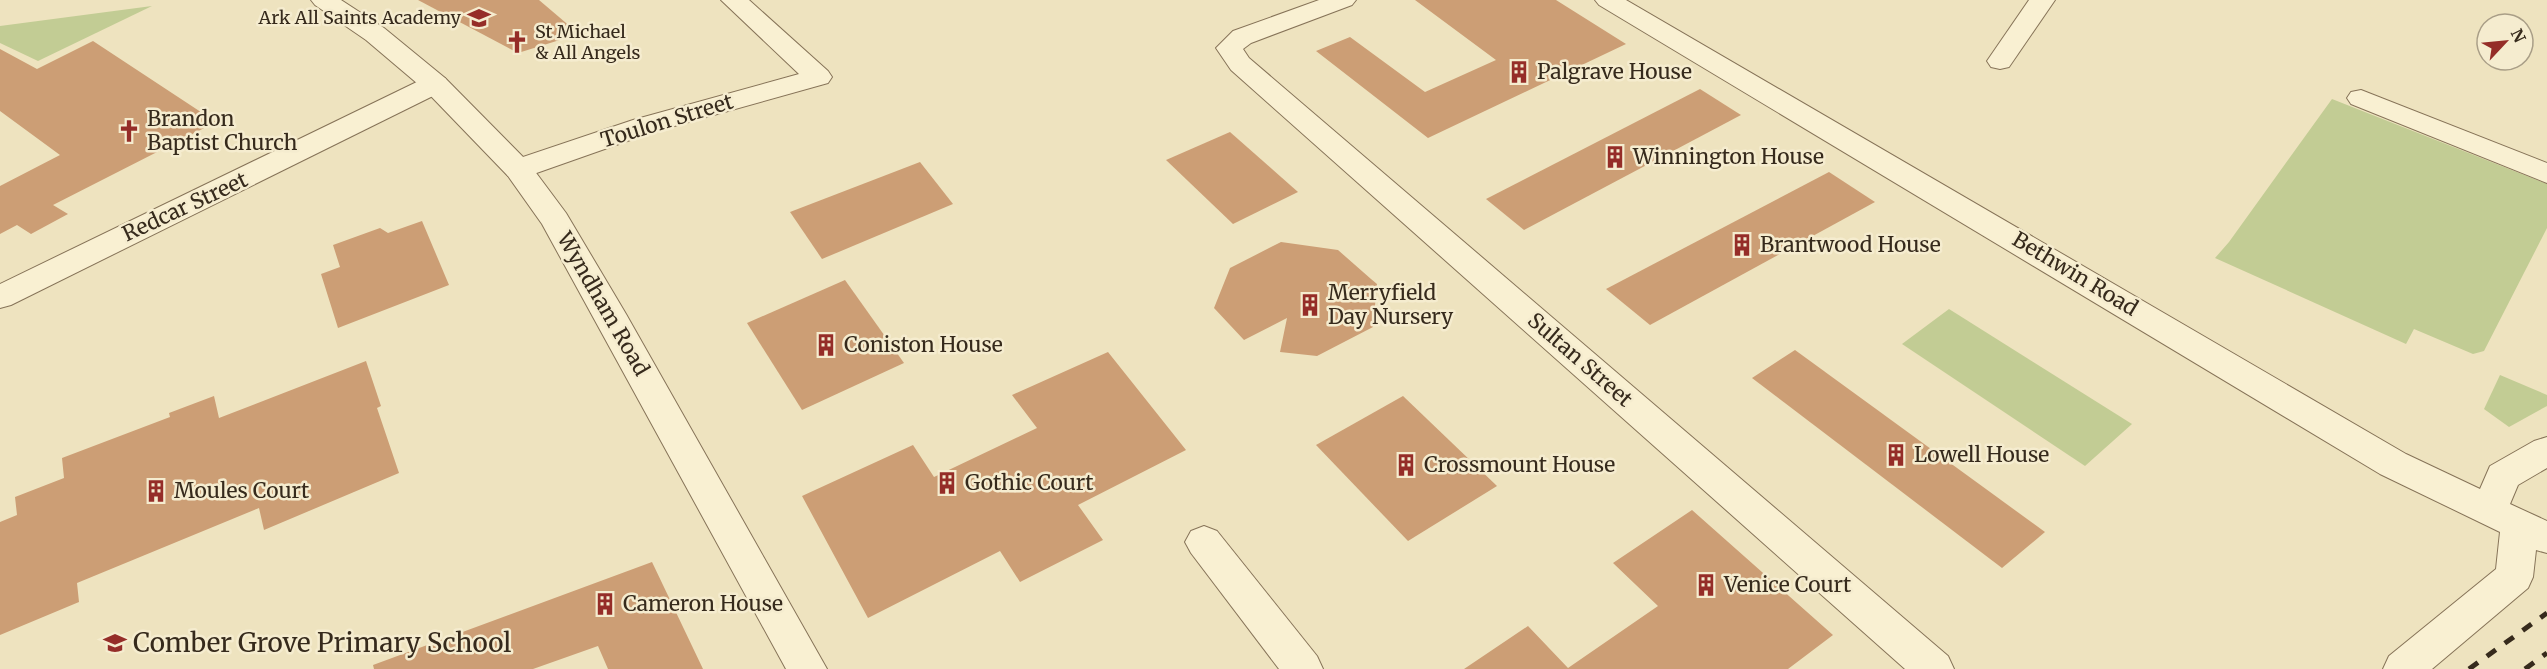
<svg xmlns="http://www.w3.org/2000/svg" width="2547" height="669" viewBox="0 0 2547 669" font-family="Merriweather,serif">
<style>
.green{fill:#c2cc94}
.building{fill:#cc9e75}
.lines{fill:none;stroke-linecap:round;stroke-linejoin:round}
.minor-casing{stroke:#867358;stroke-width:2}
.tertiary-casing{stroke:#867358;stroke-width:2}
.minor{fill:#f9f0d2;fill-rule:evenodd}
.tertiary{fill:#f9f0d2;fill-rule:evenodd}
.rail{stroke:#362a1c;stroke-width:5;stroke-dasharray:11 11;stroke-linecap:butt}
.labels{text-anchor:middle;stroke-width:5;stroke-linejoin:round;paint-order:stroke}
.far-poi-label{font-size:18px;fill:#362a1c;stroke:#f5eccf;text-anchor:end}
.poi-label{font-size:21px;fill:#362a1c;stroke:#f5eccf;text-anchor:start}
.street-label{font-size:21px;fill:#362a1c;stroke:#f5eccf}
.near-poi-label{font-size:26px;fill:#362a1c;stroke:#f5eccf;text-anchor:start}
</style>
<rect width="100%" height="100%" fill="#eee3bf"/>
<!-- green -->
<g class="green">
<polygon points="152,6 38,61 0,43 0,26"/>
<polygon points="2332,99 2547,184 2547,228 2484,351 2473,354 2414,329 2406,344 2215,258 2229,242"/>
<polygon points="1949,309 2132,424 2085,466 1902,344"/>
<polygon points="2500,375 2547,395 2547,406 2509,427 2484,409"/>
</g>
<!-- building -->
<g class="building">
<polygon points="418,0 539,0 579,34 518,53"/>
<polygon points="1415,0 1556,0 1626,44 1428,138 1316,51 1350,37 1425,92 1496,60"/>
<polygon points="93,41 216,122 53,205 68,214 31,234 17,225 0,234 0,186 60,155 0,111 0,49 37,69"/>
<polygon points="1700,89 1741,115 1524,230 1486,199"/>
<polygon points="1230,132 1298,192 1233,224 1166,160"/>
<polygon points="920,162 953,204 822,259 790,212"/>
<polygon points="1829,172 1875,202 1650,325 1606,289"/>
<polygon points="422,221 449,285 338,328 321,274 340,267 333,245 380,228 388,233"/>
<polygon points="1281,242 1338,250 1371,279 1377,284 1373,327 1317,356 1280,352 1287,318 1244,340 1214,308 1230,268"/>
<polygon points="845,280 904,363 802,410 747,323"/>
<polygon points="1795,350 2045,532 2002,568 1752,378"/>
<polygon points="1108,352 1186,450 1078,505 1103,540 1020,582 1000,551 868,618 802,496 913,445 934,477 1037,428 1012,395"/>
<polygon points="366,361 381,406 377,408 399,473 264,530 259,508 77,583 79,602 0,635 0,522 17,515 15,497 64,478 62,458 170,417 169,413 214,396 219,418"/>
<polygon points="1403,396 1497,486 1408,541 1316,445"/>
<polygon points="1692,510 1833,635 1788,669 1464,669 1528,626 1568,668 1658,606 1613,563"/>
<polygon points="652,562 703,669 608,669 598,646 533,669 374,669 373,665"/>
</g>
<g class="lines">
<!-- minor casing -->
<g class="minor-casing">
<g id="minor">
<polygon points="721,0 749,0 828,71 832,77 828,83 653,132 528,176 518,178 508,176 503,169 508,162 633,120 799,74"/>
<polygon points="1319,0 1356,0 1352,5 1251,43 1243,49 1249,58 1948,656 1954,669 1905,669 1231,70 1216,48 1233,31"/>
<polygon points="1595,0 1626,0 2406,454 2480,489 2490,466 2534,441 2547,437 2547,468 2518,485 2510,504 2547,521 2547,553 2536,550 2533,577 2528,588 2432,669 2383,669 2389,656 2496,569 2500,532 2380,474 1599,5"/>
<polygon points="2029,0 2055,0 2009,67 2000,69 1991,67 1987,61"/>
<polygon points="435,76 445,78 449,84 445,90 11,305 0,308 0,284 425,78"/>
<polygon points="2361,90 2547,163 2547,183 2351,104 2347,98 2351,92"/>
<polygon points="1204,526 1217,531 1317,656 1323,669 1279,669 1191,553 1185,542 1191,531"/>
</g>
</g>
<!-- tertiary casing -->
<g class="tertiary-casing">
<polygon id="tertiary" points="311,0 341,0 384,28 445,78 528,162 566,213 626,314 827,669 786,669 542,224 508,176 425,90 366,40 315,5"/>
</g>
<!-- minor -->
<use href="#minor" class="minor"/>
<!-- tertiary -->
<use href="#tertiary" class="tertiary"/>
<!-- rail -->
<g class="rail">
<polyline points="2469,669 2547,613"/>
<polyline points="2525,669 2547,653"/>
</g>
</g>
<!-- icons -->
<defs>
<g id="school-bare" transform="scale(1.8)"><path d="M0-5L7-2L0 1L-7-2ZM-4 1L0 2.5L4 1V4Q0 6-4 4Z" fill="#952d28" stroke="#f5eccf" stroke-width="2.5" paint-order="stroke"/></g>
<g id="church-bare" transform="scale(1.8)"><path d="M-1.2-6h2.4v3.5h3.3v2.4h-3.3V6h-2.4V-.1h-3.3v-2.4h3.3Z" fill="#952d28" stroke="#f5eccf" stroke-width="2.5" paint-order="stroke"/></g>
<g id="building-bare" transform="scale(1.8)"><path d="M-4-6H4V6H1V3H-1V6H-4ZM-2.5-4.3h1.7v1.8h-1.7ZM.8-4.3h1.7v1.8H.8ZM-2.5-1h1.7V.8h-1.7ZM.8-1h1.7V.8H.8Z" fill="#952d28" stroke="#f5eccf" stroke-width="2.5" paint-order="stroke"/></g>
</defs>
<g fill-rule="evenodd">
<use href="#school-bare" x="479" y="18"/>
<use href="#church-bare" x="517" y="42"/>
<use href="#building-bare" x="1519" y="72"/>
<use href="#church-bare" x="129" y="131"/>
<use href="#building-bare" x="1615" y="157"/>
<use href="#building-bare" x="1742" y="245"/>
<use href="#building-bare" x="1310" y="305"/>
<use href="#building-bare" x="826" y="345"/>
<use href="#building-bare" x="1896" y="455"/>
<use href="#building-bare" x="1406" y="465"/>
<use href="#building-bare" x="947" y="483"/>
<use href="#building-bare" x="156" y="491"/>
<use href="#building-bare" x="1706" y="585"/>
<use href="#building-bare" x="605" y="604"/>
<use href="#school-bare" x="115" y="643"/>
</g>
<g class="labels">
<!-- far-poi labels -->
<g class="far-poi-label">
<text x="461" y="24">Ark All Saints Academy</text>
<text x="535" y="38" text-anchor="start">St Michael<tspan x="535" dy="21">&amp; All Angels</tspan></text>
</g>
<!-- poi labels -->
<g class="poi-label">
<text x="1537" y="79">Palgrave House</text>
<text x="147" y="126">Brandon<tspan x="147" dy="24">Baptist Church</tspan></text>
<text x="1633" y="164">Winnington House</text>
<text x="1760" y="252">Brantwood House</text>
<text x="1328" y="300">Merryfield<tspan x="1328" dy="24">Day Nursery</tspan></text>
<text x="844" y="352">Coniston House</text>
<text x="1914" y="462">Lowell House</text>
<text x="1424" y="472">Crossmount House</text>
<text x="965" y="490">Gothic Court</text>
<text x="174" y="498">Moules Court</text>
<text x="1724" y="592">Venice Court</text>
<text x="623" y="611">Cameron House</text>
</g>
<!-- street labels -->
<g class="street-label">
<text transform="translate(667 121) rotate(-17)" y="7">Toulon Street</text>
<text transform="translate(185 207) rotate(-25)" y="7">Redcar Street</text>
<text transform="translate(2075 274) rotate(31)" y="7">Bethwin Road</text>
<text transform="translate(603 304) rotate(60)" y="7">Wyndham Road</text>
<text transform="translate(1580 360) rotate(41)" y="7">Sultan Street</text>
</g>
<!-- near-poi labels -->
<g class="near-poi-label">
<text x="133" y="652">Comber Grove Primary School</text>
</g>
</g>
<!-- north arrow -->
<g transform="translate(2505 42) rotate(64)"><circle r="28" fill="#f5eccf" stroke="#a99e87" stroke-width="1.5"/>
<path d="M0-4.5L10 22L0 15L-10 22Z" fill="#952d28"/>
<text y="-9" font-size="16" font-weight="bold" text-anchor="middle" fill="#362a1c">N</text>
</g>
</svg>
